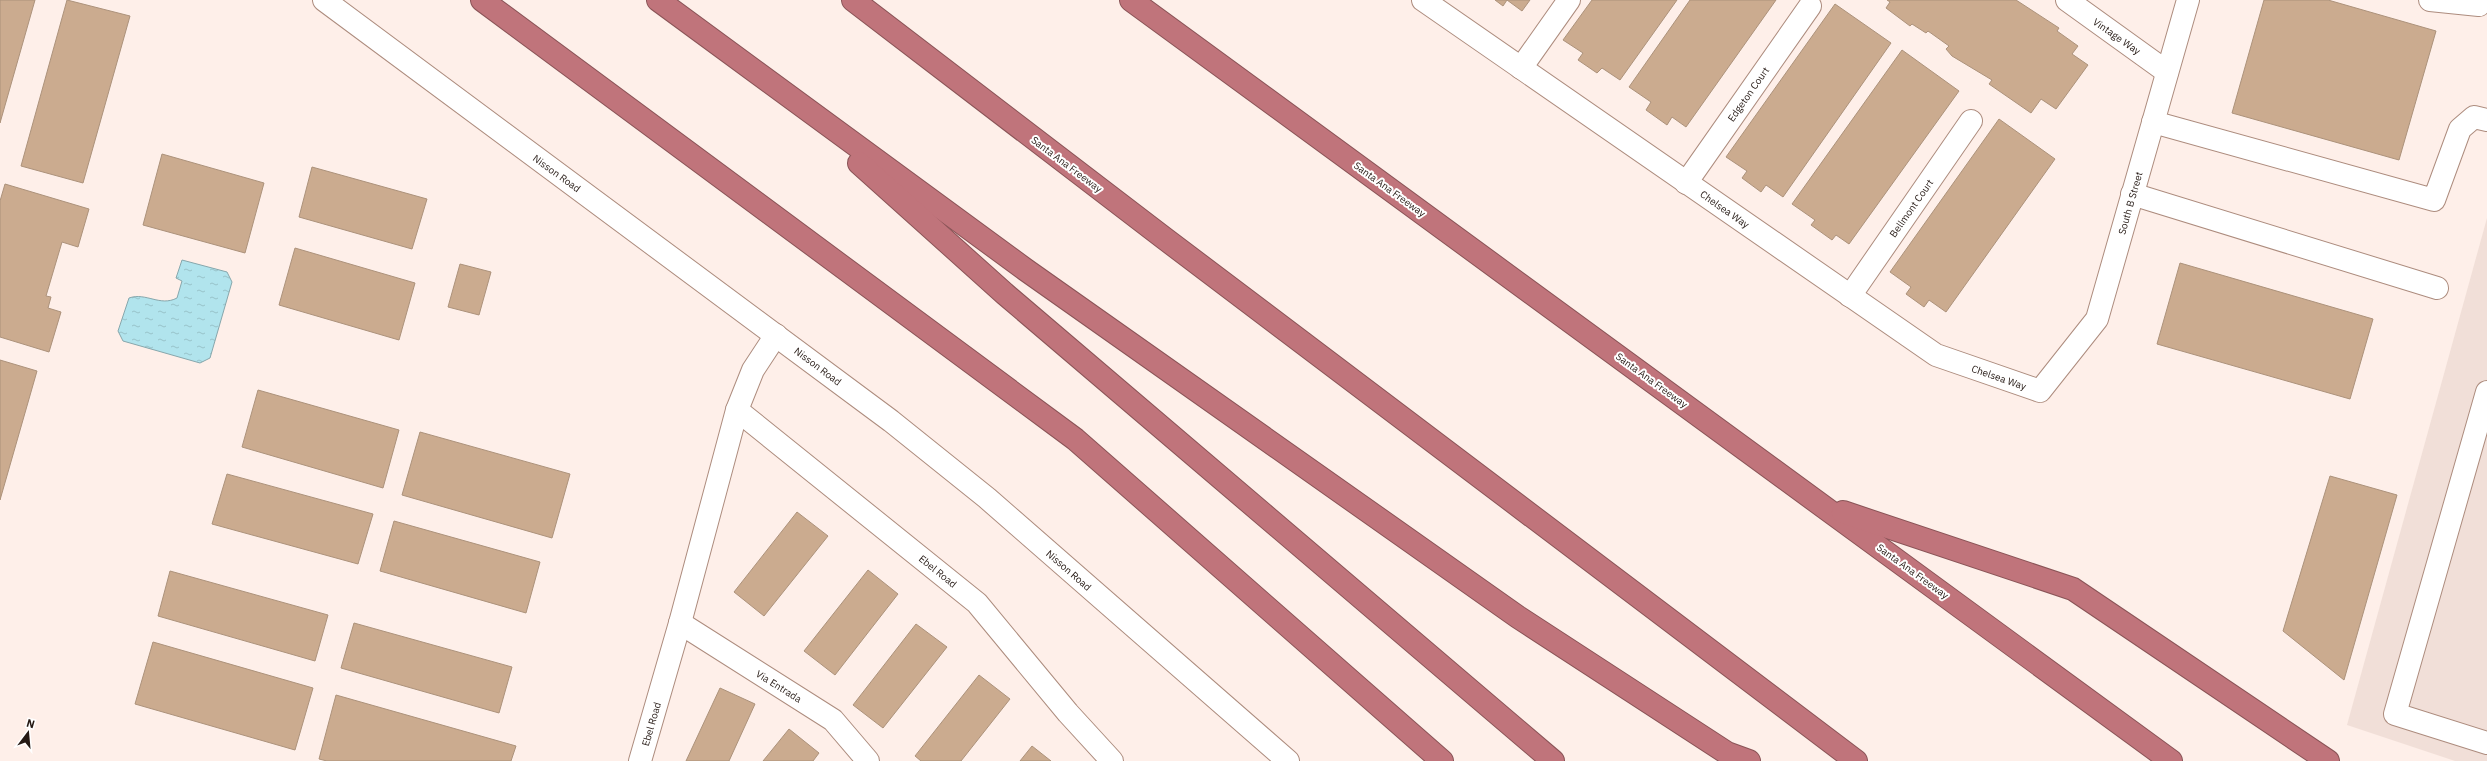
<svg xmlns="http://www.w3.org/2000/svg" width="2487" height="761" viewBox="0 0 2487 761" font-family="'IBM Plex Sans',sans-serif">
<style>
.built{fill:#f1dfd8}
.water{fill:url(#water-ripples);stroke:#87a7ac}
.building{fill:#cbab8f;stroke:#ac927b}
.lines{fill:none;stroke-linecap:round;stroke-linejoin:round}
.minor-casing{stroke:#ad8c7e;stroke-width:24}
.highway-casing{stroke:#8a5457;stroke-width:24}
.minor{stroke:#fff;stroke-width:22}
.highway{stroke:#c0747b;stroke-width:22}
.labels{text-anchor:middle;stroke-width:4;stroke-linejoin:round;paint-order:stroke}
.street-label{font-size:10px;fill:#251914;stroke:#fff}
</style>
<defs>
<pattern id="water-ripples" width="26" height="14" patternUnits="userSpaceOnUse"><rect width="26" height="14" fill="#b1e4ed"/><path d="M2 4q2-2 4 0t4 0M15 11q2-2 4 0t4 0" fill="none" stroke="#98c3ca"/></pattern>
</defs>
<rect width="100%" height="100%" fill="#feefe9"/>
<!-- built -->
<polygon class="built" points="2487,218 2487,761 2455,761 2347,725"/>
<!-- water -->
<path class="water" d="M182,260l45,12 5,10 -22,76 -10,5 -77,-22 -5,-10 11,-33c17,-6 31,9 48,0l5,-17 -6,-3z"/>
<!-- building -->
<g class="building">
<polygon points="0,0 35,0 0,123"/>
<polygon points="67,0 130,16 83,183 21,166"/>
<polygon points="1495,0 1530,0 1522,11 1507,0 1503,6"/>
<polygon points="1592,0 1677,0 1620,80 1602,68 1597,73 1578,60 1583,53 1563,40"/>
<polygon points="1690,0 1776,0 1686,127 1672,117 1667,125 1646,110 1651,102 1629,87"/>
<polygon points="1887,0 2016,0 2059,28 2057,31 2078,46 2072,54 2088,65 2056,109 2041,99 2031,113 1989,84 1992,80 1952,56 1946,49 1949,46 1928,31 1926,33 1912,24 1910,26 1886,8 1890,2"/>
<polygon points="2264,0 2328,0 2436,31 2399,160 2232,113"/>
<polygon points="1835,4 1891,43 1783,197 1766,185 1761,192 1742,178 1747,171 1726,157"/>
<polygon points="1902,50 1959,91 1849,244 1836,235 1832,240 1811,225 1815,220 1792,204"/>
<polygon points="1999,119 2055,159 1946,312 1929,300 1924,307 1906,294 1911,287 1890,272"/>
<polygon points="162,154 264,183 245,253 143,225"/>
<polygon points="312,167 427,199 412,249 299,217"/>
<polygon points="5,184 89,209 78,247 62,242 46,296 51,297 48,308 61,312 49,352 0,337 0,201"/>
<polygon points="295,248 415,283 399,340 279,305"/>
<polygon points="2180,263 2373,319 2350,399 2157,344"/>
<polygon points="460,264 491,272 479,315 448,307"/>
<polygon points="0,360 37,371 0,500"/>
<polygon points="258,390 399,430 383,488 242,447"/>
<polygon points="420,432 570,474 552,538 402,495"/>
<polygon points="227,474 373,514 358,564 212,524"/>
<polygon points="2330,476 2397,495 2344,680 2283,631"/>
<polygon points="797,512 828,536 764,616 734,592"/>
<polygon points="394,521 540,562 526,613 380,571"/>
<polygon points="868,570 898,594 835,675 804,651"/>
<polygon points="170,571 328,615 315,661 158,616"/>
<polygon points="354,623 512,667 499,713 341,668"/>
<polygon points="916,624 947,647 883,728 853,705"/>
<polygon points="153,642 313,688 295,750 135,704"/>
<polygon points="979,675 1010,699 961,761 921,761 915,756"/>
<polygon points="720,688 755,704 729,761 686,761"/>
<polygon points="336,695 516,746 511,761 327,761 319,759"/>
<polygon points="789,729 819,753 813,761 763,761"/>
<polygon points="1032,746 1051,761 1020,761"/>
</g>
<g class="lines">
<!-- minor casing -->
<g class="minor-casing">
<g id="minor">
<polyline points="324,0 891,421 987,498 1288,761"/>
<polyline points="1423,0 1936,355 2040,391 2097,319 2188,0"/>
<polyline points="2067,0 2167,72"/>
<polyline points="2430,0 2479,5 2482,0"/>
<polyline points="1521,68 1569,0"/>
<polyline points="2153,122 2434,200 2460,129 2474,117 2487,120"/>
<polyline points="1686,183 1810,6"/>
<polyline points="2132,194 2437,288"/>
<polyline points="1850,296 1971,121"/>
<polyline points="2487,392 2395,714 2487,743"/>
<polyline points="737,410 977,603 1068,713 1112,761"/>
<polyline points="680,623 833,720 868,761"/>
<polyline points="640,761 680,623 737,410 753,370 776,335"/>
</g>
</g>
<!-- highway casing -->
<g class="highway-casing">
<g id="highway">
<polyline points="482,0 1075,439 1442,761"/>
<polyline points="658,0 1026,270 1518,617 1727,753 1749,761"/>
<polyline points="853,0 1164,238 1856,761"/>
<polyline points="1131,0 2171,761"/>
<polyline points="859,163 1005,294 1553,761"/>
<polyline points="1843,512 2073,589 2328,761"/>
</g>
</g>
<!-- minor -->
<use href="#minor" class="minor"/>
<!-- highway -->
<use href="#highway" class="highway"/>
</g>
<g class="labels">
<!-- street labels -->
<g class="street-label">
<text transform="translate(2117 36) rotate(35)" y="4">Vintage Way</text>
<text transform="translate(1748 94) rotate(-55)" y="4">Edgeton Court</text>
<text transform="translate(1067 164) rotate(37)" y="4">Santa Ana Freeway</text>
<text transform="translate(557 173) rotate(36)" y="4">Nisson Road</text>
<text transform="translate(1390 189) rotate(36)" y="4">Santa Ana Freeway</text>
<text transform="translate(2130 203) rotate(-74)" y="4">South B Street</text>
<text transform="translate(1911 208) rotate(-55)" y="4">Bellmont Court</text>
<text transform="translate(1725 209) rotate(35)" y="4">Chelsea Way</text>
<text transform="translate(818 366) rotate(37)" y="4">Nisson Road</text>
<text transform="translate(1999 377) rotate(19)" y="4">Chelsea Way</text>
<text transform="translate(1652 380) rotate(36)" y="4">Santa Ana Freeway</text>
<text transform="translate(1069 570) rotate(41)" y="4">Nisson Road</text>
<text transform="translate(938 571) rotate(39)" y="4">Ebel Road</text>
<text transform="translate(1913 571) rotate(36)" y="4">Santa Ana Freeway</text>
<text transform="translate(779 686) rotate(32)" y="4">Via Entrada</text>
<text transform="translate(651 724) rotate(-74)" y="4">Ebel Road</text>
</g>
</g>
<!-- north arrow -->
<g transform="translate(28 733) rotate(16)" stroke="#ffffff" stroke-width="3" paint-order="stroke">
<path d="M0-3L7 15L0 10L-7 15Z" fill="#251914"/>
<text y="-6" font-size="11" font-weight="bold" text-anchor="middle" fill="#251914">N</text>
</g>
</svg>
